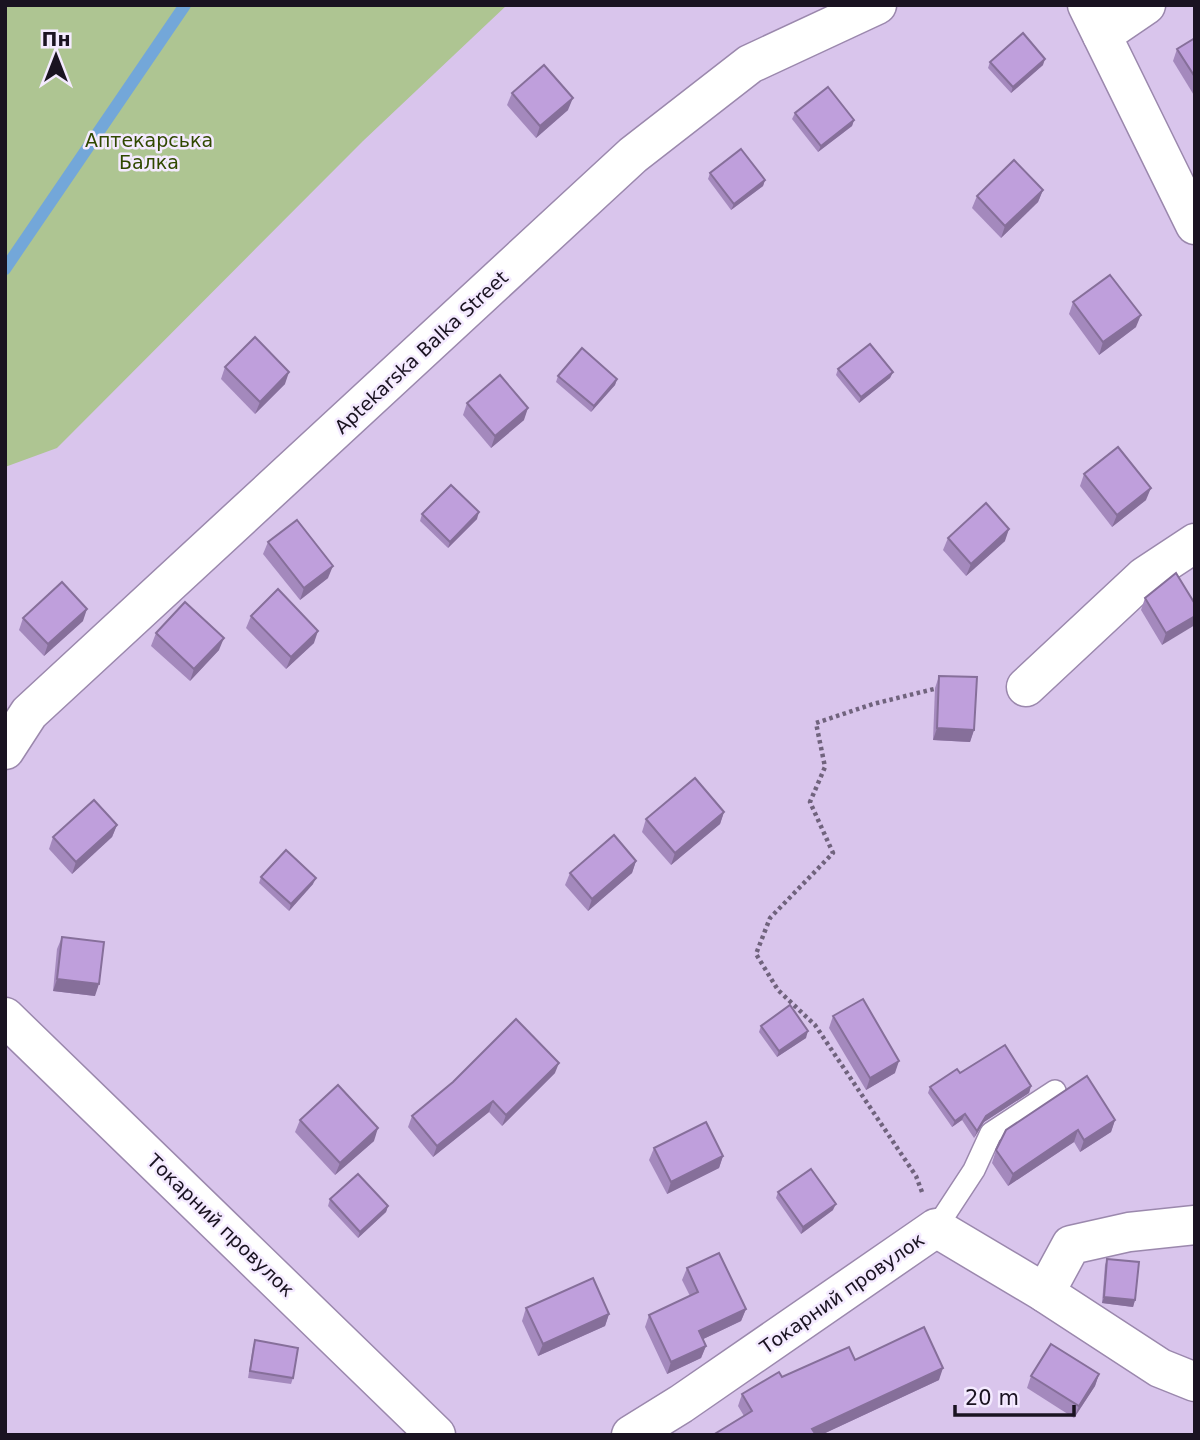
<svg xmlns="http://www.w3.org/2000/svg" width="1200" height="1440" viewBox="0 0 1200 1440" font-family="'DejaVu Sans',sans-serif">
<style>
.green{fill:#aec592}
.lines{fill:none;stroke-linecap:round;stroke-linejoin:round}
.stream{stroke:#73a7d9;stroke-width:12}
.lane-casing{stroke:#9b88ad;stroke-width:24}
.street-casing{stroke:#9b88ad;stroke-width:41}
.path{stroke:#70637d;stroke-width:4.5;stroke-dasharray:3.5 3.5;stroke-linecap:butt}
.lane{stroke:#fff;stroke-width:21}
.street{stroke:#fff;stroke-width:38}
.wall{fill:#a489bd}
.shaded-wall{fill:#866f9a}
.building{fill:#bf9fdc;stroke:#866f9a;stroke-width:2}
.labels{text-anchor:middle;stroke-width:5;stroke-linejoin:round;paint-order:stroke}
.park-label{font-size:19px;fill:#304800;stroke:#f4eaff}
.street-label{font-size:19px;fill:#1a1321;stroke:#f4eaff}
</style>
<rect width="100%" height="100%" fill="#d9c5ec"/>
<!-- green -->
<polygon class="green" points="5,5 507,5 363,141 57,448 5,467"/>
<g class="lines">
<!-- stream -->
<polyline class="stream" points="5,269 185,5"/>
<!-- lane casing -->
<g class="lane-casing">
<polyline id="lane" points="936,1228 974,1170 991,1133 1055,1091"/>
</g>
<!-- street casing -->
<g class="street-casing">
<g id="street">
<polyline points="1087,5 1195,225"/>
<polyline points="1102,35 1146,5"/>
<polyline points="1026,687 1145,576 1195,543"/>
<polyline points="5,750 29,713 633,155 750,64 877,5"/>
<polyline points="5,1017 436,1435"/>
<polyline points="1045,1293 1160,1368 1195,1382"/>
<polyline points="631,1435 681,1404 936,1228 1045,1293 1071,1245 1129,1232 1195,1225"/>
</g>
</g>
<!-- path -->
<polyline class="path" points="922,1192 916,1176 815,1025 778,990 756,954 770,918 833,853 810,802 825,767 816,723 873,704 938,688"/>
<!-- lane -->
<use href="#lane" class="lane"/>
<!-- street -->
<use href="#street" class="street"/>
</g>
<!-- wall -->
<g class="wall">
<polygon points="1195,38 1195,97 1173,61 1177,49"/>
<polygon points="990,62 1043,65 1011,93 988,68"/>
<polygon points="512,93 568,110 536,138 507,105"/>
<polygon points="795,113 854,120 852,126 818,152 792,119"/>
<polygon points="710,173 765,180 763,186 731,210 708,179"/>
<polygon points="1043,190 1038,202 1001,238 972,208 977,196"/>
<polygon points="1073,302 1136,327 1099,355 1069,314"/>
<polygon points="225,367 285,384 255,414 221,379"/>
<polygon points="838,369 893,372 890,378 859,403 836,375"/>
<polygon points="558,376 617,379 615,385 591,412 556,382"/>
<polygon points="467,403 524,420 491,448 463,415"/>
<polygon points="1084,474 1146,500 1112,527 1080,486"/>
<polygon points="422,514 477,519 448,548 420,521"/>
<polygon points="948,538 1005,541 966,576 943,550"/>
<polygon points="268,542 328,578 300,600 263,554"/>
<polygon points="1145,598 1195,604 1162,645 1141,610"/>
<polygon points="251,616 314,643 286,669 246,628"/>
<polygon points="23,618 83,621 44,656 19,630"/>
<polygon points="156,633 219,650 190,681 151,646"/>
<polygon points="939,676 974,730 970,742 933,740 935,688"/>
<polygon points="724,812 720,824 671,865 642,832 646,819"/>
<polygon points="117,825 112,837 72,874 49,849 53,837"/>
<polygon points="636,861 632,873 588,911 565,885 570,873"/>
<polygon points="261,877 313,884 289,911 259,883"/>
<polygon points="62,937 95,996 53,991 57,949"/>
<polygon points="833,1016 895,1073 866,1090 829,1028"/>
<polygon points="761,1026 806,1038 777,1057 759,1032"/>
<polygon points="555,1073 502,1126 489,1112 433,1157 408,1127 412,1116"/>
<polygon points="960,1073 1031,1086 1029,1093 984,1122 974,1138 962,1120 952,1127 928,1093 930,1087"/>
<polygon points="300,1120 374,1141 335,1175 295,1132"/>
<polygon points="1115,1120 1111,1132 1080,1152 1074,1142 1008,1186 992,1163 996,1150"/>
<polygon points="654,1148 723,1156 719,1168 667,1194 649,1160"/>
<polygon points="778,1192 833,1210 801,1234 776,1198"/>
<polygon points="330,1199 388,1206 386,1212 358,1238 328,1206"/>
<polygon points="1107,1259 1135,1300 1133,1307 1102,1303 1105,1265"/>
<polygon points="687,1268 746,1309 741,1321 703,1339 706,1346 701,1358 667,1374 645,1327 649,1315 690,1296 682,1280"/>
<polygon points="526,1308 609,1314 605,1326 538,1356 522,1321"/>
<polygon points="255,1340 293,1378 291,1384 248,1378 253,1346"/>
<polygon points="855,1360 939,1380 821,1435 713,1435 744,1416 738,1406 742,1394 782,1377"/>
<polygon points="1099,1374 1095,1386 1074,1418 1027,1388 1031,1376"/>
</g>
<!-- shaded-wall -->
<g class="shaded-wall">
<polygon points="1045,59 1043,65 1011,93 1013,87"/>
<polygon points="573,98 568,110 536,138 540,126"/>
<polygon points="854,120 852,126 818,152 821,146"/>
<polygon points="765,180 763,186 731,210 734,204"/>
<polygon points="1043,190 1038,202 1001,238 1005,226"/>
<polygon points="1141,315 1136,327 1099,355 1103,342"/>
<polygon points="289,372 285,384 255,414 260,402"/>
<polygon points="893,372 890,378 859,403 861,397"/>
<polygon points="617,379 615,385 591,412 594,406"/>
<polygon points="528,408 524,420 491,448 495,436"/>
<polygon points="1151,488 1146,500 1112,527 1117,515"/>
<polygon points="479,512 477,519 448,548 450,542"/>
<polygon points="1009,529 1005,541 966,576 971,564"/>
<polygon points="333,566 328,578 300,600 304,588"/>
<polygon points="87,609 83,621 44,656 48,644"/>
<polygon points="1195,616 1195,625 1162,645 1166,633"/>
<polygon points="318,631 314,643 286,669 291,657"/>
<polygon points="224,638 219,650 190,681 194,669"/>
<polygon points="937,728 974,730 970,742 933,740"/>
<polygon points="724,812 720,824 671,865 675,853"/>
<polygon points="117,825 112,837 72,874 76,862"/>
<polygon points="636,861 632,873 588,911 592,899"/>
<polygon points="316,878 313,884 289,911 291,904"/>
<polygon points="57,979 99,984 95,996 53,991"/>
<polygon points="808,1031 806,1038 777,1057 779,1051"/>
<polygon points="899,1061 895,1073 866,1090 870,1078"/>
<polygon points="559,1063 555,1073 502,1126 506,1115"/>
<polygon points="1031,1086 1029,1093 984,1122 974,1138 977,1131 986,1116"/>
<polygon points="493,1101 489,1112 433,1157 437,1146"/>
<polygon points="965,1114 962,1120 952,1127 955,1121"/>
<polygon points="1115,1120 1111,1132 1080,1152 1084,1140"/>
<polygon points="378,1128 374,1141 335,1175 340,1163"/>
<polygon points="1078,1130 1074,1142 1008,1186 1013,1174"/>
<polygon points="723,1156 719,1168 667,1194 671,1182"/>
<polygon points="836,1204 833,1210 801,1234 803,1227"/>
<polygon points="388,1206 386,1212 358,1238 360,1232"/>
<polygon points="1104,1297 1135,1300 1133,1307 1102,1303"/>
<polygon points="746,1309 741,1321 695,1343 699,1331"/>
<polygon points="609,1314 605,1326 538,1356 543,1344"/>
<polygon points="706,1346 701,1358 667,1374 671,1362"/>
<polygon points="943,1368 939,1380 821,1435 810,1435 812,1429"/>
<polygon points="1099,1374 1095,1386 1074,1418 1079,1406"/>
</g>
<!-- building -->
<g class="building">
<polygon points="1023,33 1045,59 1013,87 990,62"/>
<polygon points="1195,38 1195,77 1177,49"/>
<polygon points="544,65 573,98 540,126 512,93"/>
<polygon points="828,87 854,120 821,146 795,113"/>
<polygon points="741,149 765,180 734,204 710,173"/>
<polygon points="1014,160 1043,190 1005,226 977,196"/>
<polygon points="1110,275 1141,315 1103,342 1073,302"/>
<polygon points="255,337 289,372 260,402 225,367"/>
<polygon points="870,344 893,372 861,397 838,369"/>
<polygon points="582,348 617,379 594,406 558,376"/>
<polygon points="500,375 528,408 495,436 467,403"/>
<polygon points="1118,447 1151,488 1117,515 1084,474"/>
<polygon points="451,485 479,512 450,542 422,514"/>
<polygon points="986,503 1009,529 971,564 948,538"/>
<polygon points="297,520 333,566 304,588 268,542"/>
<polygon points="1176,573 1195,604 1195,616 1166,633 1145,598"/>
<polygon points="62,582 87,609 48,644 23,618"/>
<polygon points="278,589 318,631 291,657 251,616"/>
<polygon points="185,602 224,638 194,669 156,633"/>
<polygon points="939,676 977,677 974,730 937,728"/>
<polygon points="695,778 724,812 675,853 646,819"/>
<polygon points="94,800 117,825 76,862 53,837"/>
<polygon points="614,835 636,861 592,899 570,873"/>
<polygon points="286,850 316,878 291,904 261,877"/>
<polygon points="62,937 104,942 99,984 57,979"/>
<polygon points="863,999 899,1061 870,1078 833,1016"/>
<polygon points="790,1005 808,1031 779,1051 761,1026"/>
<polygon points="516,1019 559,1063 506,1115 493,1101 437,1146 412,1116 453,1082"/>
<polygon points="1005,1045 1031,1086 986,1116 977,1131 965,1114 955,1121 930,1087 957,1069 960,1073"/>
<polygon points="1087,1076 1115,1120 1084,1140 1078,1130 1013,1174 996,1150 1006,1130"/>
<polygon points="338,1085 378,1128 340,1163 300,1120"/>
<polygon points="706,1122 723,1156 671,1182 654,1148"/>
<polygon points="811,1169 836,1204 803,1227 778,1192"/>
<polygon points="358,1174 388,1206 360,1232 330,1199"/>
<polygon points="719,1253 746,1309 699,1331 706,1346 671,1362 649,1315 698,1292 687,1268"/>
<polygon points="1107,1259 1139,1262 1135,1300 1104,1297"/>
<polygon points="593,1278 609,1314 543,1344 526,1308"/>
<polygon points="924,1327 943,1368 812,1429 816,1435 713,1435 752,1411 742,1394 779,1372 782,1377 849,1347 855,1360"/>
<polygon points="255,1340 298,1348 293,1378 250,1371"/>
<polygon points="1051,1344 1099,1374 1079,1406 1031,1376"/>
</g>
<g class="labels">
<!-- park labels -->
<g class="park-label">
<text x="149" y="147">Аптекарська<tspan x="149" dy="22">Балка</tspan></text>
</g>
<!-- street labels -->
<g class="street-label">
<text transform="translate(421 352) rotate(-43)" y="7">Aptekarska Balka Street</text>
<text transform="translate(221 1225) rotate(44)" y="7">Токарний провулок</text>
<text transform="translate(842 1293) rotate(-35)" y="7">Токарний провулок</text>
</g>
</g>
<!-- border -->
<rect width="1200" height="1440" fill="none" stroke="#1a1321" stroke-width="14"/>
<!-- north arrow -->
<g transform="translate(56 56)" stroke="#f4eaff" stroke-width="5" paint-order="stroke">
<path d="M0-5L12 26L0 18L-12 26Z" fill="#1a1321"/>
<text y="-10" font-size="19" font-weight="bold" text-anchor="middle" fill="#1a1321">Пн</text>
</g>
<!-- scale -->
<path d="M955 1405v10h119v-10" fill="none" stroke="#1a1321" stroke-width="3.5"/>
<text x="965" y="1405" font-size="21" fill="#1a1321" stroke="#f4eaff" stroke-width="5" paint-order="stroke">20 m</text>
</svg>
